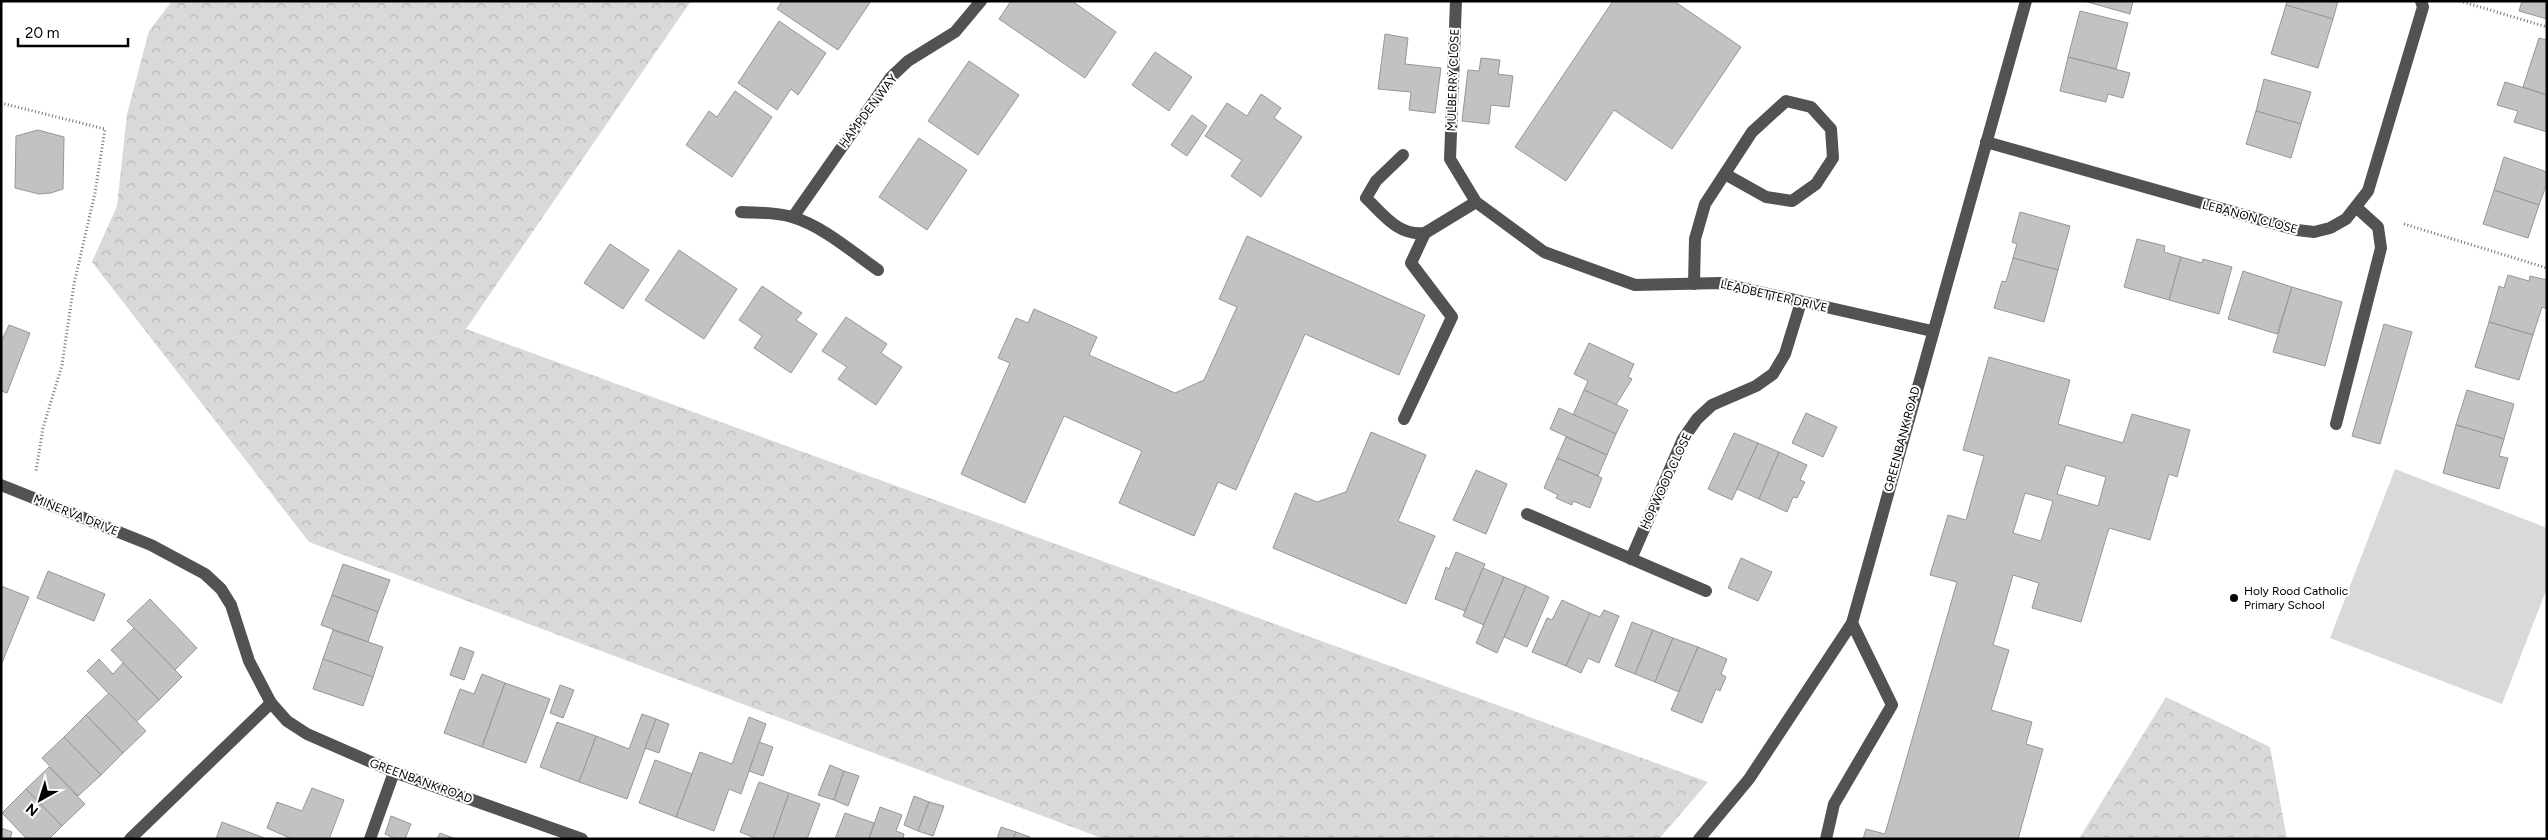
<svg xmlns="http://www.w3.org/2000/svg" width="2548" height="840" viewBox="0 0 2548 840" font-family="Figtree,sans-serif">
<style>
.green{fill:#d9d9d9}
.forest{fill:url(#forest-crowns)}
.building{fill:#c2c2c2;stroke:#969696;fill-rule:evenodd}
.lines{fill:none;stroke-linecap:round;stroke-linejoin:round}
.path{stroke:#747474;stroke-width:3;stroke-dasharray:1 2.5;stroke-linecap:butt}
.minor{stroke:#525252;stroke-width:12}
.poi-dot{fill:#000;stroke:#fff;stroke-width:2}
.labels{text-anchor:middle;stroke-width:4;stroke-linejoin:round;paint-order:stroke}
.street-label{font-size:12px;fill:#000;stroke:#fff}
.poi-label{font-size:12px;fill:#000;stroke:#fff;text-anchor:start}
</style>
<defs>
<pattern id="forest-crowns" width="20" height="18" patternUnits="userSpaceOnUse" patternTransform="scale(1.25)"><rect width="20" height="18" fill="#d9d9d9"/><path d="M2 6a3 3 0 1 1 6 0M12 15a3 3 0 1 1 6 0" fill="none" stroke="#b8b8b8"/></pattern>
</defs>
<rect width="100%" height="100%" fill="#fff"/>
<!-- green -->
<polygon class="green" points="2395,469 2547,528 2547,588 2502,704 2330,638"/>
<!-- forest -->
<g class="forest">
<polygon points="172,1 691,1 466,329 1708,782 1659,839 1104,839 309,542 92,262 117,206 127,114 149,31"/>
<polygon points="2166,697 2270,747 2287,839 2079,839"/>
</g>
<!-- building -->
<g class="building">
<polygon points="782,1 871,1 838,50 777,9"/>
<polygon points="1011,1 1072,1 1116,32 1085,78 999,19"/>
<polygon points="1613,1 1674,1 1741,47 1672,149 1614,110 1566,181 1515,147"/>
<polygon points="2084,1 2133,1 2130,14"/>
<polygon points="2287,1 2338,1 2333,19 2286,5"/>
<polygon points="2522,1 2547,1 2547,19 2519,11"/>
<polygon points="2286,5 2333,19 2318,68 2271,54"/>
<polygon points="2080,11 2128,23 2116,69 2068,57"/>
<polygon points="779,21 826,53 798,95 791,89 777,110 738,83"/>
<polygon points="1385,34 1408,38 1405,64 1441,68 1435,113 1409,110 1411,92 1378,89"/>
<polygon points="2539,38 2547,40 2547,95 2523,87"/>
<polygon points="1155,52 1192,77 1169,111 1132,85"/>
<polygon points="2068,57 2130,73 2123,98 2108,94 2106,102 2060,91"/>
<polygon points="1481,58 1500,60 1498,74 1513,76 1509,107 1491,105 1489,124 1462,121 1468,70 1479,71"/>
<polygon points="969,61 1019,95 978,155 928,121"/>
<polygon points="2264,79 2311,92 2301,124 2256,111"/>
<polygon points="2505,82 2547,95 2547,132 2514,122 2518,111 2497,105"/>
<polygon points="735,91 772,117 732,177 686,145 709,111 717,117"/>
<polygon points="1261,94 1281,108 1274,118 1302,137 1261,197 1231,176 1242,160 1205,136 1227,103 1247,116"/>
<polygon points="2256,111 2301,124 2291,158 2246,144"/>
<polygon points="1192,115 1207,126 1187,156 1171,145"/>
<polygon points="38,130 64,137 63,189 51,193 39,194 15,188 16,136"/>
<polygon points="919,138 967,170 927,230 879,197"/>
<polygon points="2504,157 2547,172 2547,183 2539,205 2494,190"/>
<polygon points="2494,190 2539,205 2528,238 2483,224"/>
<polygon points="2020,212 2070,226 2058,270 2013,258 2017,244 2012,242"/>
<polygon points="1247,236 1425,315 1399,375 1305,334 1236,490 1218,482 1194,536 1119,503 1142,451 1064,416 1025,503 961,474 1010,363 998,358 1016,318 1028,323 1034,309 1097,337 1089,355 1175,393 1204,380 1237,307 1219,299"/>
<polygon points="2137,239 2165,246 2164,252 2181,257 2169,300 2124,287"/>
<polygon points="610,244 649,270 623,309 584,283"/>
<polygon points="679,250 737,289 704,339 645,300"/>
<polygon points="2181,257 2202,263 2203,259 2232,267 2219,314 2169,300"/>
<polygon points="2013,258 2058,270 2044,322 1994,308 2002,281 2006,282"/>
<polygon points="2243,271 2292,287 2277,334 2228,319"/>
<polygon points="2508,275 2529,281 2530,276 2547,280 2547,309 2542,307 2533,335 2489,322 2499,286 2504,288"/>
<polygon points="762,286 802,313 796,320 817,334 791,373 754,348 762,336 739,320"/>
<polygon points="2292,287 2342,302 2325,366 2273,352"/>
<polygon points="846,317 887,344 881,353 902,367 876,405 838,379 847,367 822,351"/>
<polygon points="2489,322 2533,335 2519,380 2475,367"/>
<polygon points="2384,324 2412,332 2380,444 2352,436"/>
<polygon points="9,325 30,333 7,393 1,391 1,342"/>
<polygon points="1589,343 1634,364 1628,377 1632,379 1616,405 1584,390 1588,381 1574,374"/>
<path d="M1989,357l81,23 -12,44 65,19 9,-29 58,16 -13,47 -8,-3 -19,66 -41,-12 -28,94 -49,-14 7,-25 -26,-8 -20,70 16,5 -18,60 41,12 -6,22 17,5 -25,90h-155l3,-10 19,5 72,-252 -27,-7 18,-60 18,5 18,-64 -21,-6zM2066,465l40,12 -8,29 -41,-12zM2025,493l28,8 -12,40 -28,-8z"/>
<polygon points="1584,390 1628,410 1616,434 1573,415"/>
<polygon points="2467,390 2514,404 2504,439 2456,425"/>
<polygon points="1559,408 1616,434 1607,455 1550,429"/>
<polygon points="1806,413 1837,427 1823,457 1792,443"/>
<polygon points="2456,425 2504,439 2499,456 2508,458 2499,489 2443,473"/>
<polygon points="1371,432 1426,455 1398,521 1435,536 1406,604 1273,548 1295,493 1317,502 1346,492"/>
<polygon points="1734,433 1758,443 1732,500 1708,489"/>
<polygon points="1566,437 1607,455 1598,476 1557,458"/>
<polygon points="1758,443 1779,452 1759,499 1737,489"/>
<polygon points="1779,452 1807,465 1800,480 1805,482 1797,498 1793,497 1787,512 1759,499"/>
<polygon points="1557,458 1602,478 1590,508 1573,501 1572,505 1556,498 1558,495 1544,488"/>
<polygon points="1476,470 1507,484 1486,534 1453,520"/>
<polygon points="1456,552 1485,564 1465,611 1435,599 1446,567 1449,569"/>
<polygon points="1741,558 1772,572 1758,601 1728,588"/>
<polygon points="343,564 390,580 378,612 332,595"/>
<polygon points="1483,568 1504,577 1484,625 1463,616"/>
<polygon points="48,571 105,594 94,621 37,598"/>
<polygon points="1504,577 1526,586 1497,653 1476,643"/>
<polygon points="1,586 29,597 1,665"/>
<polygon points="1526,586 1549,597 1527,647 1504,637"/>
<polygon points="332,595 378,612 368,642 321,625"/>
<polygon points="150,599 197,648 175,670 127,621"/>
<polygon points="1562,600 1590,613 1566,666 1532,652 1547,618 1552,620"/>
<polygon points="1604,610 1619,616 1599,663 1588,658 1581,673 1566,666 1590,613 1600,617"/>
<polygon points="1632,622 1653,630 1635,674 1615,666"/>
<polygon points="134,628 182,677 159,700 111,650"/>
<polygon points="333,630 383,647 373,677 323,659"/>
<polygon points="1653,630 1673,638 1655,682 1635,674"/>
<polygon points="1673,638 1698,647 1679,692 1655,682"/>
<polygon points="460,647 474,652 464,680 450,675"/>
<polygon points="1698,647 1727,659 1721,674 1726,677 1720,691 1716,689 1702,723 1671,710"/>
<polygon points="99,659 113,674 123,663 159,700 136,722 87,671"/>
<polygon points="323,659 373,677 363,706 313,689"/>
<polygon points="482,674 505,683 482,747 444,733 460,689 474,694"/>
<polygon points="505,683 550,699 526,763 482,747"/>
<polygon points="560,685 574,690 563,718 550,713"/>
<polygon points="109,693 146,731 123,753 86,715"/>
<polygon points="642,714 656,719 627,799 579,782 596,736 629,749"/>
<polygon points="86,715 123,753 101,775 64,737"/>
<polygon points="749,717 766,724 741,794 729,789 714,831 676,817 700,752 732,764"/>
<polygon points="656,719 669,724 659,753 645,748"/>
<polygon points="557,722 596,736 579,782 540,767"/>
<polygon points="64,737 101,775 78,796 42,758"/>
<polygon points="759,742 773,747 763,776 749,771"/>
<polygon points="655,760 692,774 676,817 639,803"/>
<polygon points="830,765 844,771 834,800 818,795"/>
<polygon points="49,767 85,804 62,826 26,789"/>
<polygon points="844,771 859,776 848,806 834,800"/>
<polygon points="759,782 789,793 773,839 758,839 740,832"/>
<polygon points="312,788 344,800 329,839 292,839 267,828 277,802 302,811"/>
<polygon points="26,789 62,826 49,839 27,839 2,813"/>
<polygon points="789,793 820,804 807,839 773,839"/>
<polygon points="914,796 929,802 918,831 904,825"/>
<polygon points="929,802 944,806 933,836 918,831"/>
<polygon points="880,807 902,815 896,831 904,834 903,839 869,839"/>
<polygon points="845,813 874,823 869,839 835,839"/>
<polygon points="391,816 411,824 405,839 396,839 385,834"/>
<polygon points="222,822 267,839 216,839"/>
<polygon points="1001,827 1016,832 1013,839 997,839"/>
<polygon points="1,828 12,832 10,839 1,839"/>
<polygon points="1016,832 1030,837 1029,839 1013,839"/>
<polygon points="440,833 456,839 437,839"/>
</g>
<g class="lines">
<!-- path -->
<g class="path">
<polyline points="2460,1 2547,27"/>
<polyline points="1,103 105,129 95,193 74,284 62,365 43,428 36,471"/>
<polyline points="2404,224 2547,268"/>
</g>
<!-- minor -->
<g class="minor">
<polyline points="1456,1 1450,159 1476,202 1544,252 1635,285 1720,283 1932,331"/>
<polyline points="1986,142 2297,230 2314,232 2330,228 2346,219 2368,191 2423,7 2421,1"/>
<path d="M1403,155l-27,26 -10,17c18,17 32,38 59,35"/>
<path d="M741,212c17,1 34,0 51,5 31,9 60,35 86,53"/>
<polyline points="793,217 891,77 908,61 955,32 981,1"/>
<polyline points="1694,284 1695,239 1705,204 1752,132 1786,101 1811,107 1831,129 1833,158 1816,184 1792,201 1766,197 1725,174"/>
<polyline points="1404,419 1452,317 1411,263 1425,233 1476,202"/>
<polyline points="2336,424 2381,248 2378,227 2357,208"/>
<polyline points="1,485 151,545 205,574 221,589 231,605 249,661 271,703 287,721 307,734 394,772 582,839"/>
<polyline points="1527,514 1706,591"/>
<polyline points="1631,559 1683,439 1697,419 1712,405 1756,386 1773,374 1785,354 1801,302"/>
<polyline points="130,839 271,703"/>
<polyline points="370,839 394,772"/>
<polyline points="1699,839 1749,779 1852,623 2026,1"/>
<polyline points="1826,839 1834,804 1892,705 1852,623"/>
</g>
</g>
<!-- markers -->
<circle class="poi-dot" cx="2234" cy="598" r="5"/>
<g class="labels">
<!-- street labels -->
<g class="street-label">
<text transform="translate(1453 80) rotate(-88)" y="4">MULBERRY CLOSE</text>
<text transform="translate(868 111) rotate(-53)" y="4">HAMPDEN WAY</text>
<text transform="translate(2250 217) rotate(15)" y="4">LEBANON CLOSE</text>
<text transform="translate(1774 296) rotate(13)" y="4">LEADBETTER DRIVE</text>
<text transform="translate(1902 439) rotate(-75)" y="4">GREENBANK ROAD</text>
<text transform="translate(1666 481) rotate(-65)" y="4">HOPWOOD CLOSE</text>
<text transform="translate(76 515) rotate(22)" y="4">MINERVA DRIVE</text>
<text transform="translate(421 781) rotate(20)" y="4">GREENBANK ROAD</text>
</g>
<!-- poi labels -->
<g class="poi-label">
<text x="2244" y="595">Holy Rood Catholic<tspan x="2244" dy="14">Primary School</tspan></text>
</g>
</g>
<!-- border -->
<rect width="2548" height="840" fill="none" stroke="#000000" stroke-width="5"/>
<!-- north arrow -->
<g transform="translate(40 800) rotate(219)" stroke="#ffffff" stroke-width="4" paint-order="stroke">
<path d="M0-4L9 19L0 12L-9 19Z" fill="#000000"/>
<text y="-8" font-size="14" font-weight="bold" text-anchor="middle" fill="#000000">N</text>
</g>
<!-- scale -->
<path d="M18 38v8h110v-8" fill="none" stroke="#000000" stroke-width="2.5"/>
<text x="25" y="38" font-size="15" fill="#000000" stroke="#ffffff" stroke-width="4" paint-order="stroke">20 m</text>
</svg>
